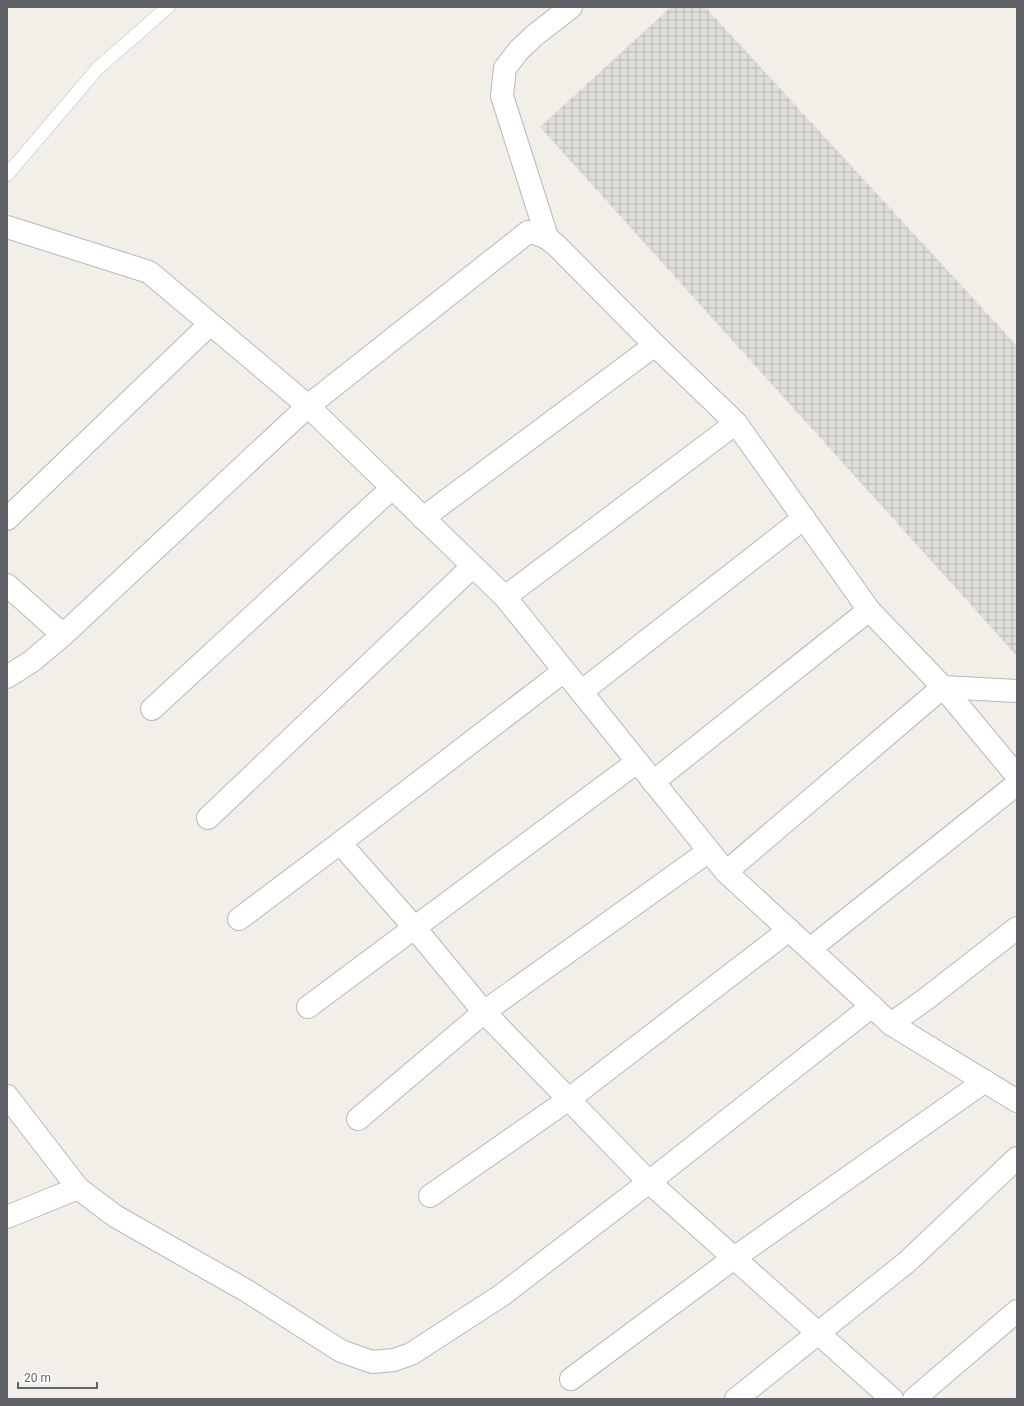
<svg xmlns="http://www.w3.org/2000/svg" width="1024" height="1406" viewBox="0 0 1024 1406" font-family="Roboto,sans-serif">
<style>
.industrial{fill:url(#industrial-grid)}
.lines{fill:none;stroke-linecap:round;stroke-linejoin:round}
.service-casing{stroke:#b5b8bc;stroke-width:14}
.minor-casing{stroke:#b5b8bc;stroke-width:24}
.tertiary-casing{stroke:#b5b8bc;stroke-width:24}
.service{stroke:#fff;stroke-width:13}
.minor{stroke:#fff;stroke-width:22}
.tertiary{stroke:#fff;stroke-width:22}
</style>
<defs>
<pattern id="industrial-grid" width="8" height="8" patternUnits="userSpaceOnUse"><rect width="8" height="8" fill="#e0deda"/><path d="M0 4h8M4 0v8" fill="none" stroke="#b9b8b5"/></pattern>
</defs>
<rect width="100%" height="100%" fill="#f1efe8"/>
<!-- industrial -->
<polygon class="industrial" points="671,7 705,7 1017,346 1017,656 540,127"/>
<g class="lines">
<!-- service casing -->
<g class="service-casing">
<polyline id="service" points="7,175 98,68 168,7"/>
</g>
<!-- minor casing -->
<g class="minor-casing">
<g id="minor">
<polyline points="547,237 502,96 505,68 519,50 535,35 571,7"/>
<polyline points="423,518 655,345"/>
<polyline points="7,519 210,324"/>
<polyline points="7,585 63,635"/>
<polyline points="505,597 736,423"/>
<polyline points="564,671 340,843 414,927 484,1012 649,1182 892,1399"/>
<path d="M7,677l25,-16 31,-26 245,-229 220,-174c12,2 19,5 28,13l99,100 81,78 133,187 74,77 74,89"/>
<polyline points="581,692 804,518"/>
<polyline points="152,709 392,488"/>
<polyline points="653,782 869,610"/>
<polyline points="208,818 473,566"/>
<polyline points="726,872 943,687 1017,691"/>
<polyline points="239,919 340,843"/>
<polyline points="810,949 1017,784"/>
<polyline points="308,1007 637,762"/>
<polyline points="891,1024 926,999 1017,928"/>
<polyline points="7,1096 78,1188 115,1216 247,1291 341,1351 372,1362 394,1360 411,1354 502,1295 649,1182 872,1006"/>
<polyline points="358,1119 484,1012 709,851"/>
<polyline points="430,1196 569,1099 789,930"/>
<polyline points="7,1217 78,1188"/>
<polyline points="571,1379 734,1258 985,1081"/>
<polyline points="736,1399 907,1262 1017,1158"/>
<polyline points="914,1399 1017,1311"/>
</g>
</g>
<!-- tertiary casing -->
<g class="tertiary-casing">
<polyline id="tertiary" points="7,227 149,272 308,406 505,597 726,872 891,1024 1017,1101"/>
</g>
<!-- service -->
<use href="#service" class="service"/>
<!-- minor -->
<use href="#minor" class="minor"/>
<!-- tertiary -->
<use href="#tertiary" class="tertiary"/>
</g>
<!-- border -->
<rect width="1024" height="1406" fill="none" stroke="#5f6368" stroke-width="16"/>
<!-- scale -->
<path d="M18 1382v6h79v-6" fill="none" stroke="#5f6368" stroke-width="2"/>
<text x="24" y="1382" font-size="12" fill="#5f6368" stroke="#ffffff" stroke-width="3" paint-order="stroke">20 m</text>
</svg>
